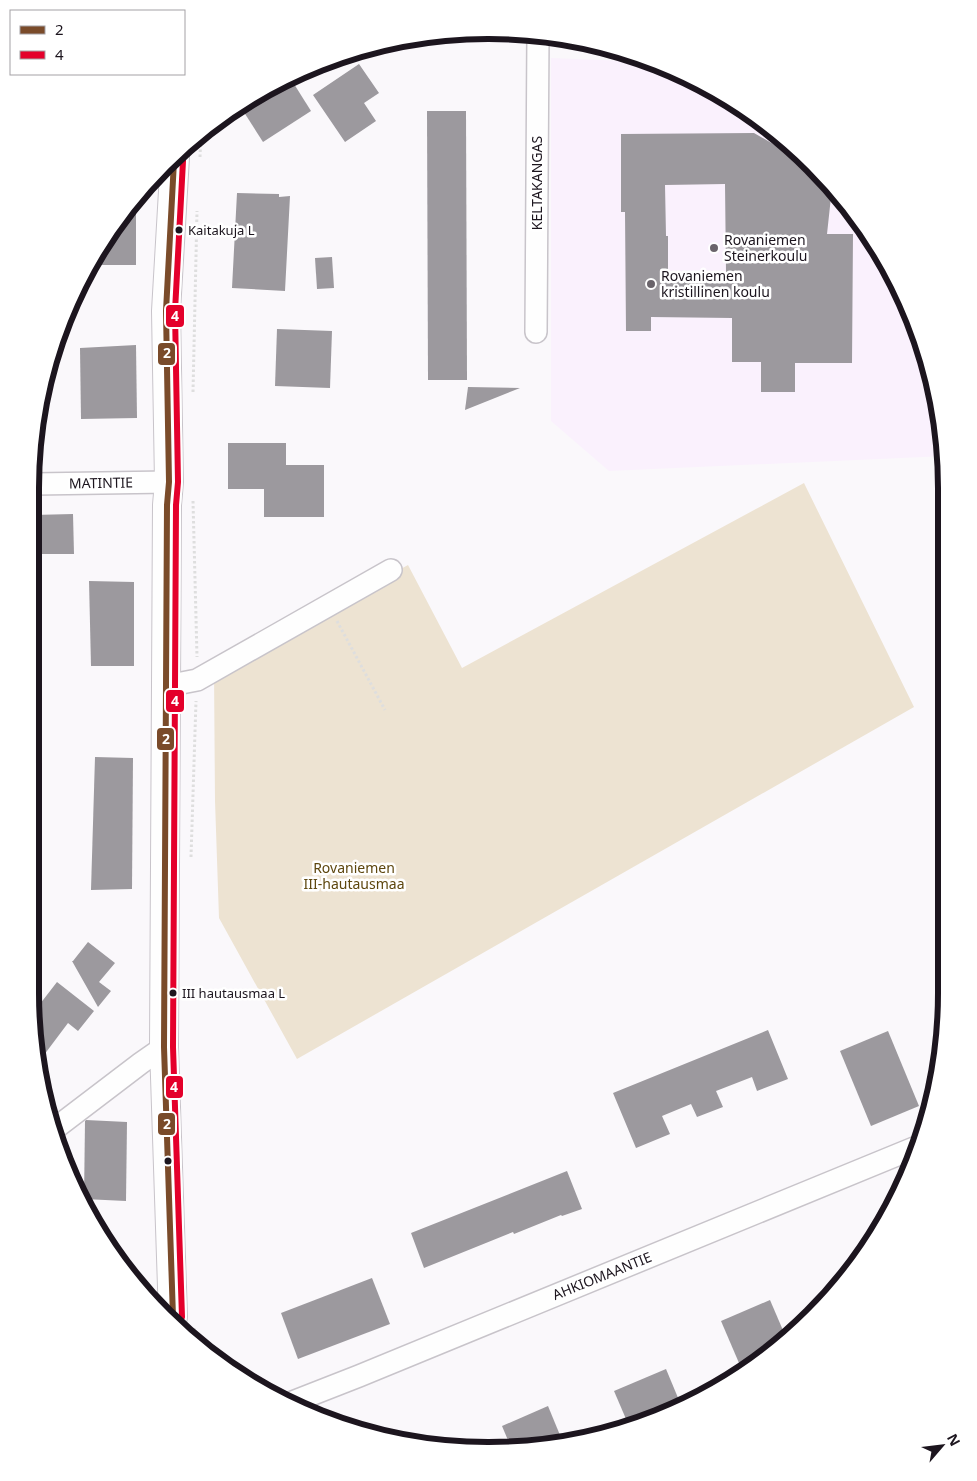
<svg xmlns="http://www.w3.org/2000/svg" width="977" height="1481" viewBox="0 0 977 1481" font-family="'Noto Sans',sans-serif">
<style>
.built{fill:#faf1fd}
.green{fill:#ede3d2}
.building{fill:#9c999e;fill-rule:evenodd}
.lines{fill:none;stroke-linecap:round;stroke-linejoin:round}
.street-casing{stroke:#c8c4ca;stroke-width:24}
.secondary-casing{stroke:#c8c4ca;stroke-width:30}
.path{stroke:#dedede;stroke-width:3;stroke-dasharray:2.5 2.5;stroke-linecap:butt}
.street{stroke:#fefefe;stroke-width:21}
.secondary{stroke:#fefefe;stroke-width:28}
.bus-1-casing{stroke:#fff;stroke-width:10}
.bus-2-casing{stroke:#fff;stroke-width:10}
.bus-1{stroke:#7a4b2a;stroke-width:6}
.bus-2{stroke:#e4002b;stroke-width:6}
.bus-dot{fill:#1c151e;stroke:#fff;stroke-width:2}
.poi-dot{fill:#6a646b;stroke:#fff;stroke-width:2}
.labels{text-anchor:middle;stroke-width:5;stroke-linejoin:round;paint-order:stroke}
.bus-label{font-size:13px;fill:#1c151e;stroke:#fff;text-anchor:start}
.street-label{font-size:14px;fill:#1c151e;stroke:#fff}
.poi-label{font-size:14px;fill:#1c151e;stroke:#fff;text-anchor:start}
.park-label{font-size:14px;fill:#5e470f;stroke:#fff}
.rim{fill:none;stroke:#1c151e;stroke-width:6}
.line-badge{stroke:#fff;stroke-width:2}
.badge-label{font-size:14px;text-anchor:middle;font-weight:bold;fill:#fff}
</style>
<rect width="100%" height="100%" fill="#faf8fb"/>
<!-- built -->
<polygon class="built" points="551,58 653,62 718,92 791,144 852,210 900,286 931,370 946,456 609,471 551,421"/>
<!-- green -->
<polygon class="green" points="804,483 914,707 297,1059 219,918 215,801 214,672 408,565 462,668"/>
<!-- building -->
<g class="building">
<polygon points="359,64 379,93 364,103 376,121 345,142 313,95"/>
<polygon points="289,76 311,111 263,142 240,106"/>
<polygon points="427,111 466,111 467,380 428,380"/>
<path d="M754,133l59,34 8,20 10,10 -4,37h26l-1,129h-57v29h-34v-30h-29v-44l-81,-1v14h-25l-1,-119h-4v-78zM725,184l1,88 -58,1v-37h-2l-1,-51z"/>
<polygon points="237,193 279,194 279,197 290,196 285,291 232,288"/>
<polygon points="136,198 136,265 91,265"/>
<polygon points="332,257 334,288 317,289 315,258"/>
<polygon points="277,329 332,331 330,388 275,386"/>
<polygon points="136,345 137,418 81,419 80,348"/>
<polygon points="468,387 520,388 465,410"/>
<polygon points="228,443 286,443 286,465 324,465 324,517 264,517 264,489 228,489"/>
<polygon points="73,514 74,554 33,554 33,515"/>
<polygon points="89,581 134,582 134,666 91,666"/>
<polygon points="95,757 133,758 132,889 91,890"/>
<polygon points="88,942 115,963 99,982 111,991 98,1007 72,961 73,961"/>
<polygon points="57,982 94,1011 78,1031 68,1023 41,1059 33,1013"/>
<polygon points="768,1030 788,1079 757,1091 752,1077 716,1091 723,1107 697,1117 691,1104 662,1116 670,1134 636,1148 613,1093"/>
<polygon points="888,1031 919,1106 871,1126 840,1051"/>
<polygon points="86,1120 127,1122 126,1201 84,1199 85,1121"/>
<polygon points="567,1171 582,1209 562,1216 561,1215 514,1234 513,1232 424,1268 411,1233"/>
<polygon points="372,1278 390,1324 298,1359 281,1313"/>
<polygon points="770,1300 785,1335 742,1370 721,1321"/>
<polygon points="666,1369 681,1405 629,1426 614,1391"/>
<polygon points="548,1406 562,1440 510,1445 502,1426"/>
</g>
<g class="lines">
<!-- street casing -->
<g class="street-casing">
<g id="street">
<polyline points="536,332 538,34"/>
<polyline points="34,484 169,482"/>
<polyline points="166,686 197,680 391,570"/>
<polyline points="53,1130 141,1063 164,1047"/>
<polyline points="290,1403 359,1376 914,1148"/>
</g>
</g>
<!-- secondary casing -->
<g class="secondary-casing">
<polyline id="secondary" points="173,1317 164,1047 167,505 169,482 166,311 175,157"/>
</g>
<!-- path -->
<g class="path">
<polyline points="200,157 201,133"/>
<polyline points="193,392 197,211"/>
<polyline points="193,501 197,657"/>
<polyline points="337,621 385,710"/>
<polyline points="191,857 196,701"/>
<polyline points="194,1328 194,1340"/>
</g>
<!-- street -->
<use href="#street" class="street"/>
<!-- secondary -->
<use href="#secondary" class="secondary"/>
<!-- bus-1 casing -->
<g class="bus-1-casing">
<polyline id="bus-1" points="173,1317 164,1047 167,505 169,482 166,311 174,161"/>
</g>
<!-- bus-2 casing -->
<g class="bus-2-casing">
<polyline id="bus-2" points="182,1317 173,1047 176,505 178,482 175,311 183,161"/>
</g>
<!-- bus-1 -->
<use href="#bus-1" class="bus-1"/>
<!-- bus-2 -->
<use href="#bus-2" class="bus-2"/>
</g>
<!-- markers -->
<g class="bus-dot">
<circle cx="179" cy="230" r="4.5"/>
<circle cx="173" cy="993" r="4.5"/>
<circle cx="168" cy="1161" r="4.5"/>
</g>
<g class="poi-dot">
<circle cx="714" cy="248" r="5"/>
<circle cx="651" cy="284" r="5"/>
</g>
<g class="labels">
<!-- bus labels -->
<g class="bus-label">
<text x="188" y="235">Kaitakuja L</text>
<text x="182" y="998">III hautausmaa L</text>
</g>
<!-- street labels -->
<g class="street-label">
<text transform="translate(537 183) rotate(-90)" y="5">KELTAKANGAS</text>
<text transform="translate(101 483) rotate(-1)" y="5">MATINTIE</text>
<text transform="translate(602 1276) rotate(-22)" y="5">AHKIOMAANTIE</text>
</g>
<!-- poi labels -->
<g class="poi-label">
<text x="724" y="245">Rovaniemen<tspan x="724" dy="16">Steinerkoulu</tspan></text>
<text x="661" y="281">Rovaniemen<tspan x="661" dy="16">kristillinen koulu</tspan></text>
</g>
<!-- park labels -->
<g class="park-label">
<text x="354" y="873">Rovaniemen<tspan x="354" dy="16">III-hautausmaa</tspan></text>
</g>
</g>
<!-- crop -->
<path d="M0 0H977V1481H0ZM488 39H489A449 449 0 0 1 938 488V993A449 449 0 0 1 489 1442H488A449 449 0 0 1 39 993V488A449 449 0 0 1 488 39Z" fill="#fff" fill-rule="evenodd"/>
<path class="rim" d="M488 39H489A449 449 0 0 1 938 488V993A449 449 0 0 1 489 1442H488A449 449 0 0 1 39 993V488A449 449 0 0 1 488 39Z"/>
<g class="line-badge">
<rect x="165" y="304" width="20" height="24" rx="5" fill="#e4002b"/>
<rect x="157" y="342" width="19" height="24" rx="5" fill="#7a4b2a"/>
<rect x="165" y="689" width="20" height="24" rx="5" fill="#e4002b"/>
<rect x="156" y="727" width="19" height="24" rx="5" fill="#7a4b2a"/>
<rect x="165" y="1075" width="19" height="24" rx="5" fill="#e4002b"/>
<rect x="157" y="1112" width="19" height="24" rx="5" fill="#7a4b2a"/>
</g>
<g class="badge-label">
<text x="175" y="321">4</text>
<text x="167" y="358">2</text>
<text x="175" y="706">4</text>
<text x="166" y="744">2</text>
<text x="174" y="1092">4</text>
<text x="167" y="1129">2</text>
</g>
<!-- legend -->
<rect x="10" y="10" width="175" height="65" fill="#ffffff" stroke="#a4a1a5"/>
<rect x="20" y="26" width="25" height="8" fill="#7a4b2a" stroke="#a4a1a5"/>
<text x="55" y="35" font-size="15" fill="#1c151e">2</text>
<rect x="20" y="51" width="25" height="8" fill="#e4002b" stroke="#a4a1a5"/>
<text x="55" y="60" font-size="15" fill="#1c151e">4</text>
<!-- north arrow -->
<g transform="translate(942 1446) rotate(62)" stroke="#ffffff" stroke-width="4" paint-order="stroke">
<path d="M0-4L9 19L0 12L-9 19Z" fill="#1c151e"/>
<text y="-8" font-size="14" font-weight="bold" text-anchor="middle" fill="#1c151e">N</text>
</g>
</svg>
